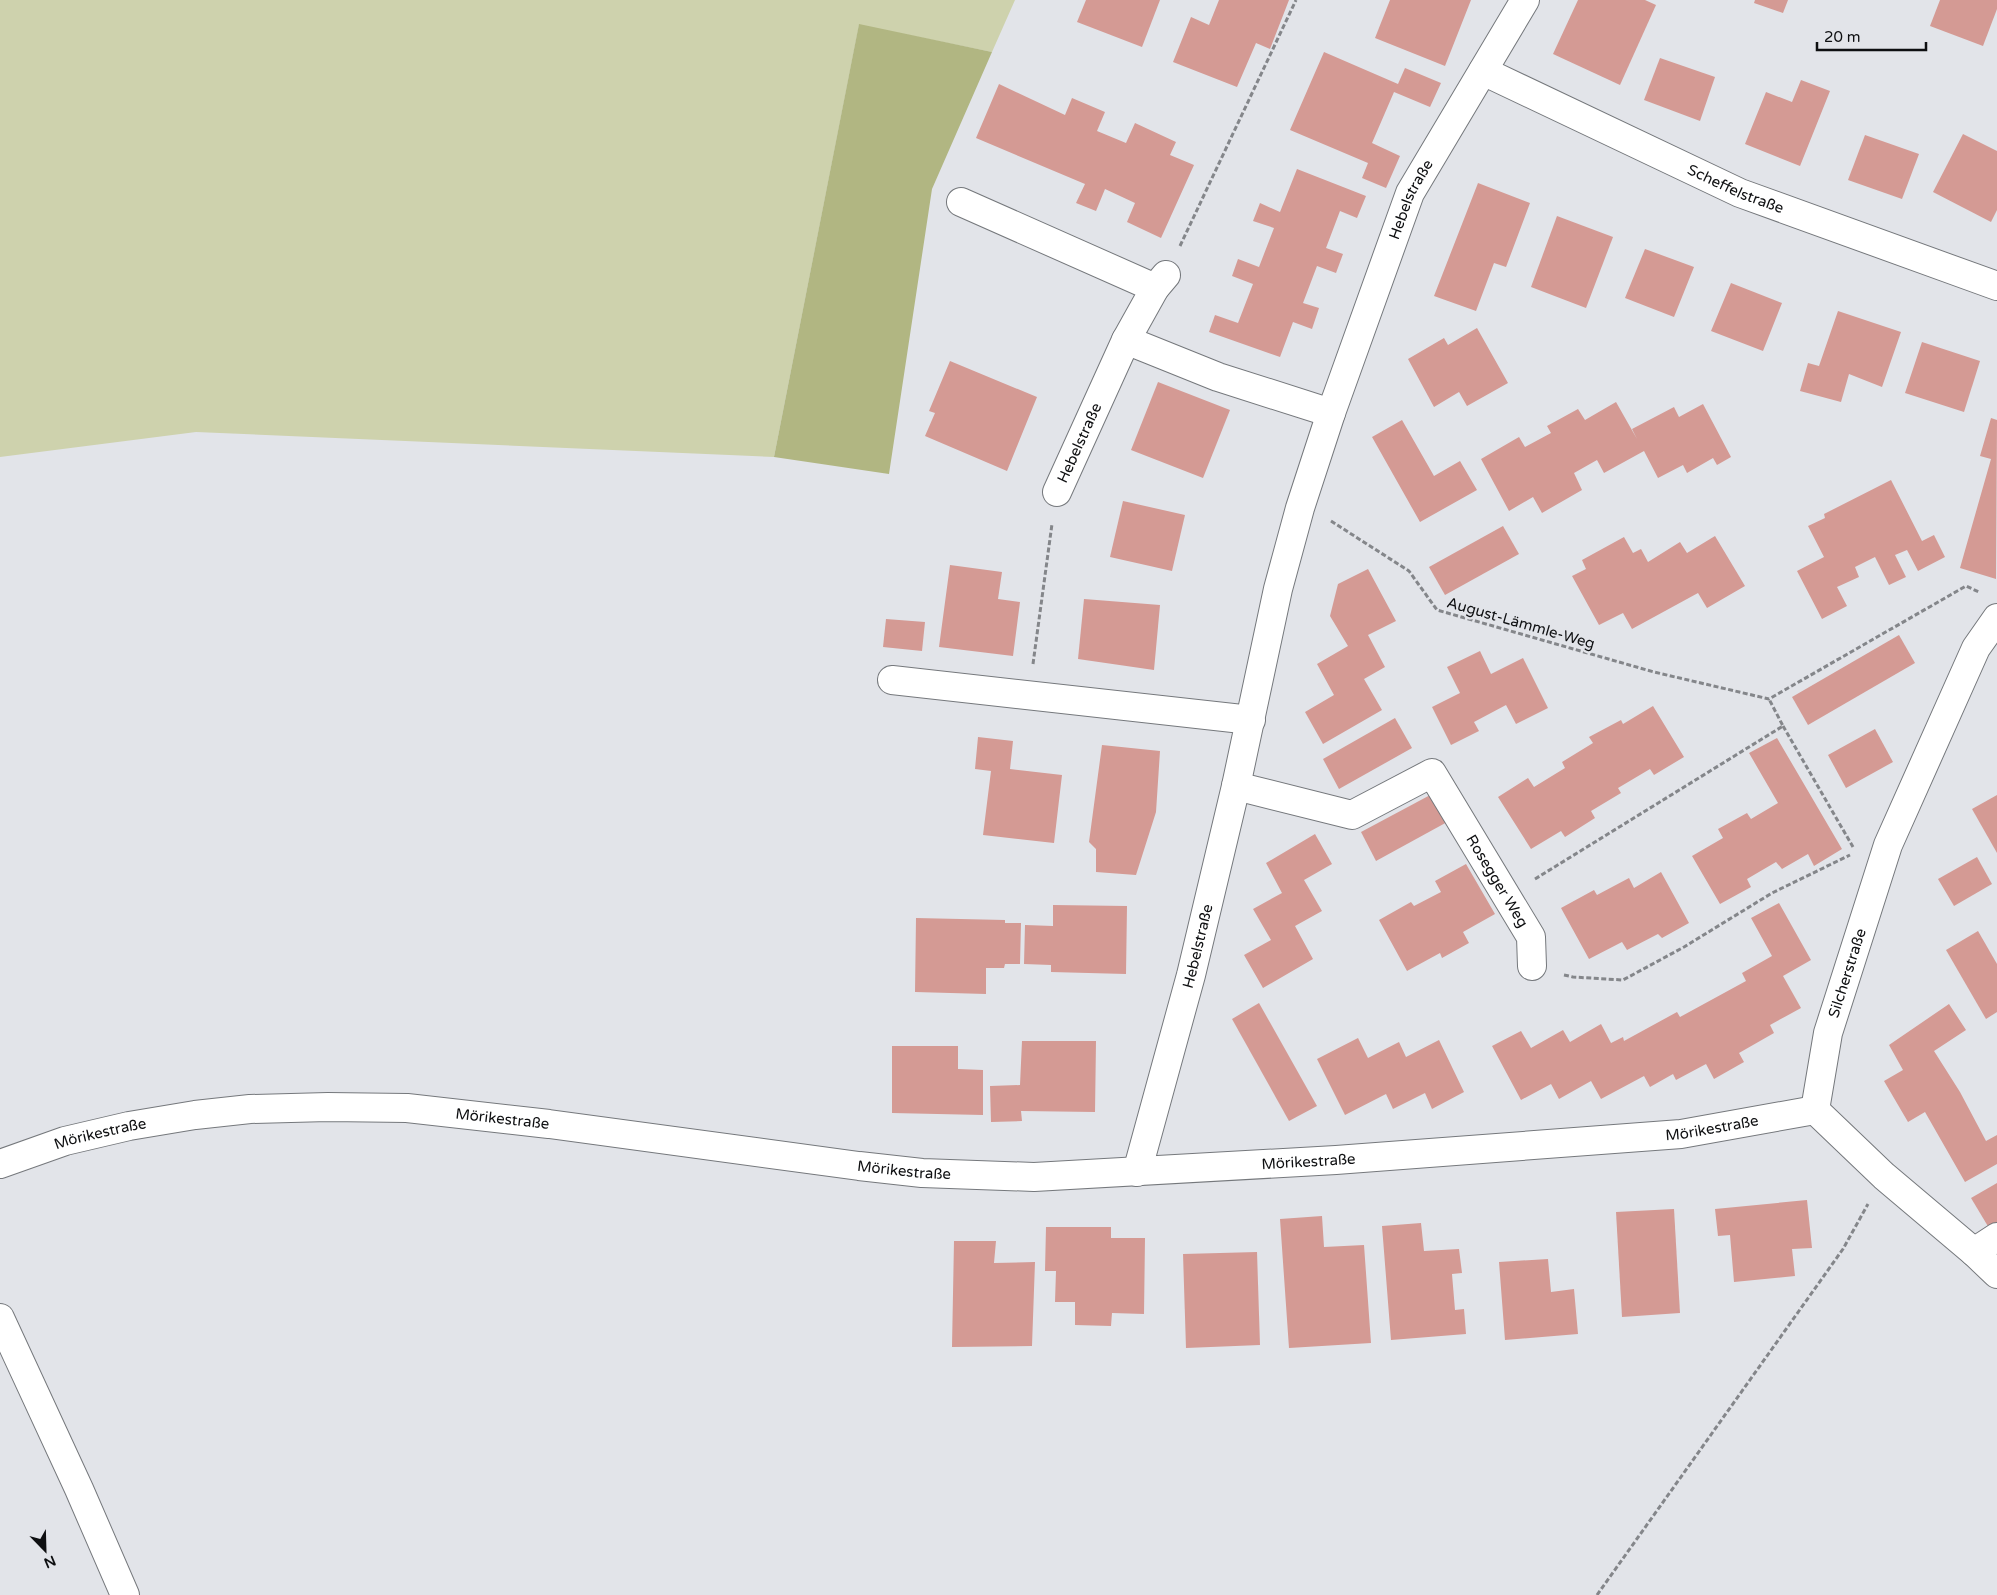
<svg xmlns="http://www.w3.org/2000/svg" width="1997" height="1595" viewBox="0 0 1997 1595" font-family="'Varela Round',sans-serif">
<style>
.green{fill:#ced2ad}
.forest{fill:#b1b682}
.building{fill:#d49a94}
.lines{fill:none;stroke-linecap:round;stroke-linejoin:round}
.minor-casing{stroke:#75787c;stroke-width:30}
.secondary-casing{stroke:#75787c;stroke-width:30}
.path{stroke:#84868a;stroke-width:3;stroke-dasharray:5 2.5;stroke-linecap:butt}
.minor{stroke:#fff;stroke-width:28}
.secondary{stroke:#fff;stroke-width:28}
.labels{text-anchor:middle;stroke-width:4.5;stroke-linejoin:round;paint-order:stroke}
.street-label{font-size:15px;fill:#0e0f11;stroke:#e2e4e9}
</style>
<rect width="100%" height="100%" fill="#e2e4e9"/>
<!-- green -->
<polygon class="green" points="0,0 1015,0 992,52 859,25 774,457 196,432 0,457"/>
<!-- forest -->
<polygon class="forest" points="859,24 992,52 932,189 889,474 774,457"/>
<!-- building -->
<g class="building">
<polygon points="1086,0 1160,0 1142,47 1077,22"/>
<polygon points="1219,0 1289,0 1270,49 1256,43 1237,87 1173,62 1191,17 1209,25"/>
<polygon points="1390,0 1471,0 1445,66 1375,38"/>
<polygon points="1578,0 1645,0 1656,5 1620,85 1553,54"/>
<polygon points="1755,0 1788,0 1783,13 1754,3"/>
<polygon points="1940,0 1997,0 1997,9 1983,46 1930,26"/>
<polygon points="1324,52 1398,84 1405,68 1441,83 1430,107 1394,92 1372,143 1400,156 1386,188 1362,178 1368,163 1290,130"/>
<polygon points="1660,58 1715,77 1700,121 1644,100"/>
<polygon points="1801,80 1830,91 1800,166 1745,144 1766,92 1792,102"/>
<polygon points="999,84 1065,115 1072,98 1105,112 1097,131 1126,143 1135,123 1176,142 1170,155 1194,165 1161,238 1127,222 1135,203 1105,189 1096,211 1076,203 1085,184 976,138"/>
<polygon points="1963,134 1997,151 1997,210 1991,222 1933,192"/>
<polygon points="1865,135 1919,154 1902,199 1848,180"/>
<polygon points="1297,169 1366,196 1357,218 1340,211 1326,248 1343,254 1336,273 1317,266 1303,303 1319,308 1312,329 1293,322 1280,357 1209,332 1215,315 1238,323 1253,284 1232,276 1238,259 1259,267 1274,228 1253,221 1260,203 1280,212"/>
<polygon points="1478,183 1530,203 1506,267 1494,263 1476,311 1434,296"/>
<polygon points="1557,216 1613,237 1586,308 1531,287"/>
<polygon points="1645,249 1694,267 1674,317 1625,298"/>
<polygon points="1731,283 1782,303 1763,351 1711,331"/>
<polygon points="1838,311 1901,332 1882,387 1849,374 1841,402 1800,391 1808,363 1819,366"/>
<polygon points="1477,328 1508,383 1467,406 1459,392 1434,407 1408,359 1444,338 1448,345"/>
<polygon points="1922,342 1980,361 1964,412 1905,393"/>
<polygon points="950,361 1037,397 1007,471 925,436 935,413 929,411"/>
<polygon points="1158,382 1230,410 1203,478 1131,450"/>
<polygon points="1616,402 1637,439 1632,429 1674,407 1679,417 1703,404 1731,457 1717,465 1713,458 1687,473 1683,465 1658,478 1644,451 1604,473 1597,460 1574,473 1582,490 1542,513 1533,497 1509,511 1481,459 1519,437 1525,447 1551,433 1547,426 1578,409 1585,420"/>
<polygon points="1991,418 1997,420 1996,579 1960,568 1991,459 1980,456"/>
<polygon points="1402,420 1434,476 1460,461 1477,490 1420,522 1372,437"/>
<polygon points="1891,480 1922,541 1934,535 1945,557 1918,571 1907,550 1895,555 1906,577 1889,585 1875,557 1855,567 1859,577 1837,587 1847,606 1822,619 1797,571 1824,557 1808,526 1825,518 1824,514"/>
<polygon points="1123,501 1185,515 1172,571 1110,557"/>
<polygon points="1503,526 1519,554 1445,595 1429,567"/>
<polygon points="1715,536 1745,586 1707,608 1698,593 1632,629 1623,613 1599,625 1572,576 1586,569 1582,560 1624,537 1633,553 1641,549 1648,562 1680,542 1687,553"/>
<polygon points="950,565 1002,572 998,599 1020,602 1013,656 939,647"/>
<polygon points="1368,569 1396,621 1368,635 1385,667 1364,679 1382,710 1323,744 1305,712 1334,695 1317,664 1348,646 1330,616 1338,584"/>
<polygon points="1084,599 1160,605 1154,670 1078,659"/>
<polygon points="886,619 925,622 922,651 883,647"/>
<polygon points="1899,635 1915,663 1808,725 1792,697"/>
<polygon points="1480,651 1491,674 1523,658 1548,708 1516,724 1506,705 1474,722 1479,731 1451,745 1432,707 1460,693 1447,667"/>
<polygon points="1653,706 1684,757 1654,775 1650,769 1618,788 1621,793 1591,811 1595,818 1565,837 1561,831 1531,849 1498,797 1528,778 1534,787 1565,768 1562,762 1593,743 1589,737 1621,720 1623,724"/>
<polygon points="1395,718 1412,748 1339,789 1323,759"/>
<polygon points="1875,729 1893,762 1846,788 1828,755"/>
<polygon points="978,737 1013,741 1010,769 1062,775 1054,843 983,835 991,771 975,769"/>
<polygon points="1777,738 1842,849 1814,866 1808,854 1782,869 1776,862 1747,879 1751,887 1720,904 1692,856 1723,838 1718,829 1747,813 1751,819 1778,803 1749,753"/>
<polygon points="1102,745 1160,751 1156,812 1136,875 1096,872 1096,849 1089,842"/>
<polygon points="1434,793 1449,821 1376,861 1361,832"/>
<polygon points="1997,795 1997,853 1972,809"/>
<polygon points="1315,834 1332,864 1304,880 1322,911 1295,926 1313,959 1263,988 1244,955 1271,940 1253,909 1282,893 1266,863"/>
<polygon points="1977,857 1992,884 1954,906 1938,879"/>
<polygon points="1466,864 1495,914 1463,932 1469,943 1442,958 1440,953 1407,971 1379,920 1411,902 1414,906 1441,892 1435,881"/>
<polygon points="1661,872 1689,923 1662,938 1658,934 1627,950 1622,942 1589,959 1561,908 1594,890 1597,895 1629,878 1634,888"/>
<polygon points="1779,903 1811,960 1783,976 1801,1008 1770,1025 1774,1033 1739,1053 1744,1062 1714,1079 1706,1064 1676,1080 1673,1074 1650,1087 1644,1076 1601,1099 1591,1081 1559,1099 1551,1084 1521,1100 1492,1046 1521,1031 1531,1048 1563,1030 1570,1042 1601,1024 1611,1043 1623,1037 1624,1041 1677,1012 1680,1017 1746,981 1742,973 1772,956 1751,918"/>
<polygon points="1053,905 1127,906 1126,974 1051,972 1051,965 1024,964 1025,925 1053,926"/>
<polygon points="916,918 1005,920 1005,923 1021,923 1020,964 1005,964 1004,968 986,968 986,994 915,992"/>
<polygon points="1978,931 1997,964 1997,1012 1986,1019 1946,950"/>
<polygon points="1259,1003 1317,1106 1289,1121 1232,1019"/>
<polygon points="1949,1004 1966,1030 1934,1051 1960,1092 1986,1141 1997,1135 1997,1164 1965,1182 1925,1112 1908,1122 1884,1081 1903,1070 1889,1045"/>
<polygon points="1358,1038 1368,1058 1399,1042 1406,1057 1439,1040 1464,1092 1432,1109 1425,1093 1393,1109 1386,1094 1345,1115 1317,1059"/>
<polygon points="1022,1041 1096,1041 1095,1112 1021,1111 1022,1121 991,1122 990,1086 1020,1085"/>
<polygon points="892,1046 958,1046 958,1069 983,1070 983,1115 892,1113"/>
<polygon points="1997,1183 1997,1223 1989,1228 1971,1198"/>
<polygon points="1807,1200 1812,1248 1792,1249 1795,1276 1734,1282 1730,1235 1718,1236 1715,1209"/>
<polygon points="1674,1209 1680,1313 1622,1317 1616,1212"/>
<polygon points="1322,1216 1324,1247 1364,1245 1371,1343 1289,1348 1280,1219"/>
<polygon points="1421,1223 1424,1251 1459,1249 1462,1273 1452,1274 1455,1310 1464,1309 1466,1334 1391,1340 1382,1226"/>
<polygon points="1046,1227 1111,1227 1111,1238 1145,1238 1144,1314 1112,1313 1111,1326 1075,1325 1075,1302 1055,1302 1056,1271 1045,1271"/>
<polygon points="954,1241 996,1241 994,1263 1035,1262 1032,1346 952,1347"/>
<polygon points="1257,1252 1260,1345 1186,1348 1183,1254"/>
<polygon points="1548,1259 1551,1292 1574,1289 1578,1334 1505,1340 1499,1262"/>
</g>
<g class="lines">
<!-- minor casing -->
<g class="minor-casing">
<g id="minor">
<path id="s1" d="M1483,71l257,122 257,93"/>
<polyline points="961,202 1155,288"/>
<polyline points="1126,340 1155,288 1166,275"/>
<path id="s2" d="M1057,492l69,-152 92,37 113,36"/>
<polyline points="892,680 1251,720"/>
<path id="s3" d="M1236,786l116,29 80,-42 99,164 1,29"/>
<path id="s4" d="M1815,1110l13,-77 60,-188 88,-197 21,-30"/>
<polyline points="1815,1110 1884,1176 1974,1252 1997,1274"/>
<path id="s5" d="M0,1164l65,-23 64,-15 66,-11 55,-6 78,-2 79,1 142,16 310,42 63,7 112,4 302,-17 345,-26 134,-24"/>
<path id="s6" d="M1137,1172l54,-197 45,-189 42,-197 22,-81 31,-95 79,-220 115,-193"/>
<polyline points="1974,1252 1997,1237"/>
</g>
</g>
<!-- secondary casing -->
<g class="secondary-casing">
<polyline id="secondary" points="0,1318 79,1489 125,1595"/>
</g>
<!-- path -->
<g class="path">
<polyline points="1180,246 1296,0"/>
<polyline points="1331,521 1409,571 1437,610 1654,672 1769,699 1966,586 1979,592"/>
<polyline points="1033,664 1052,524"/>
<polyline points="1783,726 1853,847"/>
<polyline points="1535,879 1783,726 1769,699"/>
<polyline points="1564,975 1573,977 1623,980 1684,947 1772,893 1850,855"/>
<polyline points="1597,1595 1843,1249 1868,1204"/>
</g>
<!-- minor -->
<use href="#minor" class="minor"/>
<!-- secondary -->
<use href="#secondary" class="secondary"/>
</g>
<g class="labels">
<!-- street labels -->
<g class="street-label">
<text dy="5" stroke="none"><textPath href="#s1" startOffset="279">Scheffelstraße</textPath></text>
<text dy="5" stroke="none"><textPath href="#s6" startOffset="1012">Hebelstraße</textPath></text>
<text dy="5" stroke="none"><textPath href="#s2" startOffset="54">Hebelstraße</textPath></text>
<text transform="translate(1521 623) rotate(16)" y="5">August-Lämmle-Weg</text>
<text dy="5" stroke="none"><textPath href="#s3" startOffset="336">Rosegger Weg</textPath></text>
<text dy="5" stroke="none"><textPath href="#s6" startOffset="234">Hebelstraße</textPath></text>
<text dy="5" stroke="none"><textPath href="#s4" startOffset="141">Silcherstraße</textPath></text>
<text dy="5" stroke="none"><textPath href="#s5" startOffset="510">Mörikestraße</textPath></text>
<text dy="5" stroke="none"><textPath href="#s5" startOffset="1725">Mörikestraße</textPath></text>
<text dy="5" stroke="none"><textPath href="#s5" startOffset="105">Mörikestraße</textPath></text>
<text dy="5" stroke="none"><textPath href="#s5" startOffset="1320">Mörikestraße</textPath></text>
<text dy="5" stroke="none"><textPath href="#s5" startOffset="915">Mörikestraße</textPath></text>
</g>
</g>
<!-- north arrow -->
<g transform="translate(45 1550) rotate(157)" stroke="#e2e4e9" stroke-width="4" paint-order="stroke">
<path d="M0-4L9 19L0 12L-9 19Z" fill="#0e0f11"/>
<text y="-8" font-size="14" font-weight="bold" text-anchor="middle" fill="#0e0f11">N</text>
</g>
<!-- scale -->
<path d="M1817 42v8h109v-8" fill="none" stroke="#0e0f11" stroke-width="2.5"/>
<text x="1824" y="42" font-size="15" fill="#0e0f11" stroke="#e2e4e9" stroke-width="4" paint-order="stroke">20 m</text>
</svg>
